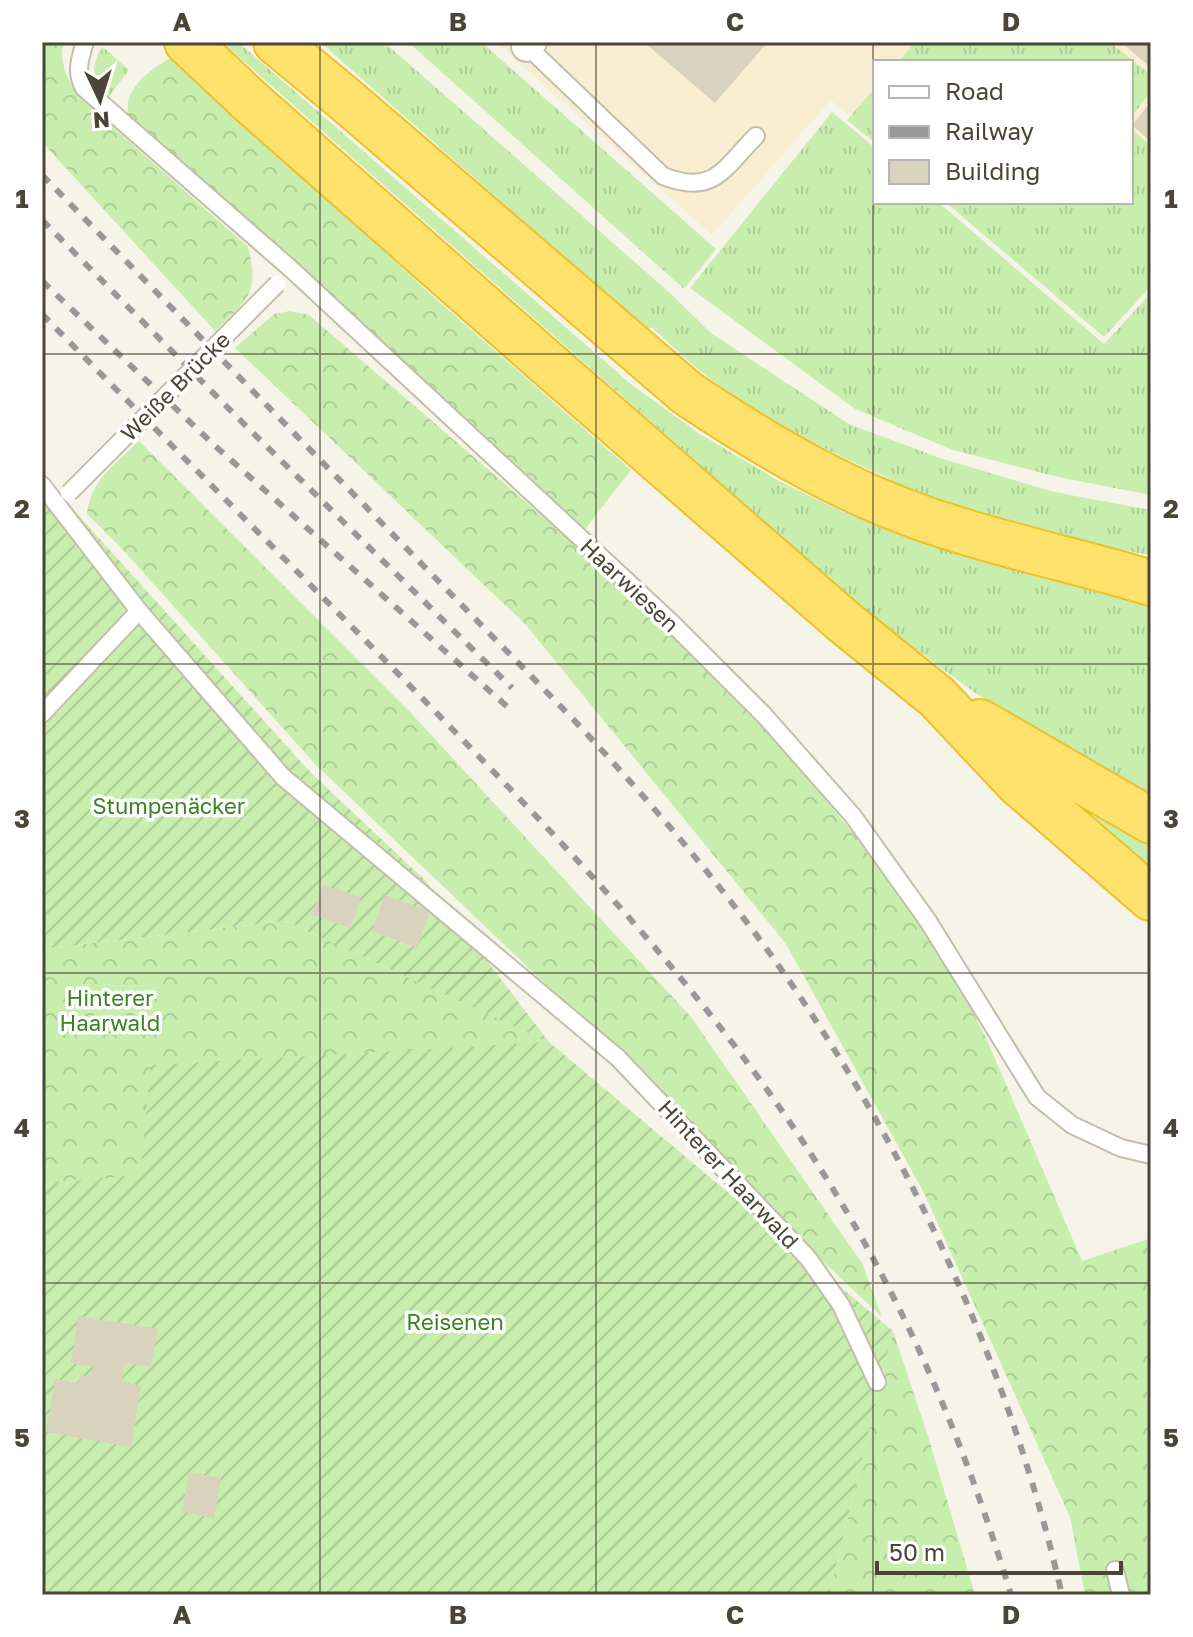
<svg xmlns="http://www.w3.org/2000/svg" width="1193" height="1637" viewBox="0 0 1193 1637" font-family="'Golos Text',sans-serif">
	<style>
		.commercial { fill: #f9eed2 }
		.grass { fill: url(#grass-tufts) }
		.forest { fill: url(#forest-crowns) }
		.garden { fill: url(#garden-furrows) }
		.building { fill: #d9d2bd }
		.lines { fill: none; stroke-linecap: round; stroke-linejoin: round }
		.lane-casing { stroke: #c3beaa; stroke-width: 20 }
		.street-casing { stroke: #c3beaa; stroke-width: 34 }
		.highway-casing { stroke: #edc12b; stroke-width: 48 }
		.lane { stroke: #fff; stroke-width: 16 }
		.street { stroke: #fff; stroke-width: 30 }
		.highway { stroke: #ffe26b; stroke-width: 44 }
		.rail { stroke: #989898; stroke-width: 6; stroke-dasharray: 10 10; stroke-linecap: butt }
		.lane-bridge-casing { stroke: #c3beaa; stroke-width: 20; stroke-linecap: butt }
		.lane-bridge { stroke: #fff; stroke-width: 16 }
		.grid { fill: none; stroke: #4a4536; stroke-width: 2; stroke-opacity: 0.55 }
		.labels { text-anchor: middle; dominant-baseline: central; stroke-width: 7; stroke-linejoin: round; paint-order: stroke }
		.street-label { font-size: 22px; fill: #4a4536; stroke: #fff }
		.park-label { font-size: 22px; fill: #398322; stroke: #fff }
		.neatline { fill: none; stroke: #4a4536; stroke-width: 3 }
		.grid-label { font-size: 26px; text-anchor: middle; font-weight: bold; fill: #4a4536 }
	</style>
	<defs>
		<pattern id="grass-tufts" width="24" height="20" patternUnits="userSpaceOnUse" patternTransform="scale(2)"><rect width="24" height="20" fill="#c8eeae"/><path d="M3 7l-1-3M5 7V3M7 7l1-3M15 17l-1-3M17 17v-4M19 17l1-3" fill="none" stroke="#adcd96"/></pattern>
		<pattern id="forest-crowns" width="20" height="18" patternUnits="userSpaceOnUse" patternTransform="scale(2)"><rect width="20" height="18" fill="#c8eeae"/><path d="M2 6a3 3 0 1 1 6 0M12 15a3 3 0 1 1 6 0" fill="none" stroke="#adcd96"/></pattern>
		<pattern id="garden-furrows" width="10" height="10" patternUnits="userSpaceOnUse" patternTransform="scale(2)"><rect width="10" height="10" fill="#c8eeae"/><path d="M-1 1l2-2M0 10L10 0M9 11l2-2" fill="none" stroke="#adcd96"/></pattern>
	</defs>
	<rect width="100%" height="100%" fill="#f6f4e9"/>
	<path class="commercial" d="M495 42H1151V278L1131 202V62H875V137L831 100 712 235Z"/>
	<g class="grass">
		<path d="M222 42H238L632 385 700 434 777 480 843 512 900 534 1151 598V803C1103 774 1052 746 1005 714 897 639 798 555 699 470L701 466Z"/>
		<path d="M320 42H384L670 293 711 333 849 424 940 458 1054 492 1151 510V555L1073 542 1000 523 885 483 888 478C828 451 769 422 716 383 693 367 672 345 651 327L647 330Z"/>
		<path d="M408 42H481L716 249 684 289Z"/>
		<path d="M915 42H1109L1151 75V92L1131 117V62H898Z"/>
		<path d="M103 47 129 70 108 98C93 84 89 64 103 47Z"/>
		<path d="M875 88V143L847 120Z"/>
		<path d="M832 112 875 148V202H938L1104 344 1151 293V495L1058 477 953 450 855 409 690 288Z"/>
		<path d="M1131 129 1151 146V286L1104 337 945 202H1131Z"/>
		<path d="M1047 783 1151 842V876Z"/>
	</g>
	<g class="forest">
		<path d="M42 42H64C58 63 68 81 80 98L248 247C260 295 247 299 215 331L42 142Z"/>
		<path d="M173 57 436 299 631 470 582 533 131 121C117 92 151 68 173 57Z"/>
		<path d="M290 311 309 315 716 666 928 925 987 1040 1082 1261 1151 1238V1595H1085L1070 1517 924 1193 786 944 525 624 235 348 274 314Z"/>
		<path d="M139 441 411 713 691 1017 862 1263 882 1317 796 1236 693 1125 316 765 124 551 87 514C90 480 116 464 139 441Z"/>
		<path d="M285 921 549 1042 140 1176 42 1183V949Z"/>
		<path d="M893 1331 928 1436 975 1595H829Z"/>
	</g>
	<path class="garden" d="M42 475 311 773 426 881 549 1042 893 1331 829 1595H42V1183L140 1175 151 1065 548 1042 285 921 42 949Z"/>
	<g class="building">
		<path d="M644 42H768L715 103Z"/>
		<path d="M1121 42H1151V68Z"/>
		<path d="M1151 102V142L1132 125Z"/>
		<path d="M323 885 361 897 350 928 312 915Z"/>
		<path d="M385 895 430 911 417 948 372 931Z"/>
		<path d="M78 1316 158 1329 151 1367 125 1363 122 1381 113 1379 141 1386 131 1447 46 1432 55 1379 78 1383 80 1375 91 1376 93 1366 71 1363Z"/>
		<path d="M189 1472 221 1478 214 1518 182 1512Z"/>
	</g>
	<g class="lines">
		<g class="lane-casing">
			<g id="lane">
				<path d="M85 42C80 58 75 73 84 88L291 269 670 621 764 715 853 816 928 921 1037 1097 1072 1125 1121 1148 1151 1155"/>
				<path d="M527 46 663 176C714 196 723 169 756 136"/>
				<path d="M42 485 139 611 283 777 618 1058 808 1258 841 1305 877 1382"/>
				<path d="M42 714 139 611"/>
				<path d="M1115 1570 1121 1595"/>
			</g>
		</g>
		<g class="street-casing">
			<path id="street" d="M527 46 531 42"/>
		</g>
		<g class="highway-casing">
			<g id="highway">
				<path d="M187 42 252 103 548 364 843 621 937 697 1018 783 1151 898"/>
				<path d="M276 42 346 100 687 393C767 447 853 497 946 526 1013 548 1083 562 1151 583"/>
				<path d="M980 722 1151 821"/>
			</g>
		</g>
		<use href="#lane" class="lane"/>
		<use href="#street" class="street"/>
		<use href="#highway" class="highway"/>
		<g class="rail">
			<path d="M42 175 573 719C643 794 711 872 771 955 907 1145 1010 1367 1062 1595"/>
			<path d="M42 220 246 426 512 688"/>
			<path d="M42 281 213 444 511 710"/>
			<path d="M42 314C181 456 323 596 461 738 600 881 736 1027 839 1199 914 1323 969 1456 1011 1595"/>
		</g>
		<g class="lane-bridge-casing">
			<path id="lane-bridge" d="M69 493 277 284"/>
		</g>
		<use href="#lane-bridge" class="lane-bridge"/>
	</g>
	<path class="grid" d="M320 42V1595M596 42V1595M873 42V1595M42 354H1151M42 664H1151M42 973H1151M42 1283H1151"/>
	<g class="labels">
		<g class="street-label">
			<text transform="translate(175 386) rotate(-45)">Weiße Brücke</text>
			<text transform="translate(630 585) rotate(43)">Haarwiesen</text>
			<text transform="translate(729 1174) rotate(47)">Hinterer Haarwald</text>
		</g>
		<g class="park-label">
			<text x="169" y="805">Stumpenäcker</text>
			<text x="110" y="997">Hinterer<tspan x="110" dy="25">Haarwald</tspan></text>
			<text x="455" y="1321">Reisenen</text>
		</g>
	</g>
	<rect width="1193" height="1637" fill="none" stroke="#ffffff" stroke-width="88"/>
	<rect x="873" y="60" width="260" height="144" fill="#ffffff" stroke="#b7b5af" stroke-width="2"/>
	<rect x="889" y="86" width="40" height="12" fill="#ffffff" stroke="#b7b5af" stroke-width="2"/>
	<text x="945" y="100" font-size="24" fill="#4a4536">Road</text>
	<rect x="889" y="126" width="40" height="12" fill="#989898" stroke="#b7b5af" stroke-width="2"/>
	<text x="945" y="140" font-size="24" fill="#4a4536">Railway</text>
	<rect x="889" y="160" width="40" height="24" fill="#d9d2bd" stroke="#b7b5af" stroke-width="2"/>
	<text x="945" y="180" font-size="24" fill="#4a4536">Building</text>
	<g transform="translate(100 100) rotate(176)" stroke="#ffffff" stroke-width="6" paint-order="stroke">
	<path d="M0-6L14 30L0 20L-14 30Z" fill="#4a4536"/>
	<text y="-12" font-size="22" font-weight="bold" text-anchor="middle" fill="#4a4536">N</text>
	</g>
	<path d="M877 1561v12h244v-12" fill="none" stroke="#4a4536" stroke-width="4"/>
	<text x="889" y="1561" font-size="24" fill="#4a4536" stroke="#ffffff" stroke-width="6" paint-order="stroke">50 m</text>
	<rect x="44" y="44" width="1105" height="1549" class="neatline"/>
	<g class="grid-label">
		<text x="182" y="31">A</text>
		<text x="458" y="31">B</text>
		<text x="735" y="31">C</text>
		<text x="1011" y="31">D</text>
		<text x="22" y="208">1</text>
		<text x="1171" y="208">1</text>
		<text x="22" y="518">2</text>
		<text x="1171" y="518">2</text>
		<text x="22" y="828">3</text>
		<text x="1171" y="828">3</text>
		<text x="22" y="1137">4</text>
		<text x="1171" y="1137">4</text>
		<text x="22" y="1447">5</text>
		<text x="1171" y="1447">5</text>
		<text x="182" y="1624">A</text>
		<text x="458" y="1624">B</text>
		<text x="735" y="1624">C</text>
		<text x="1011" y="1624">D</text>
	</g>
</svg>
